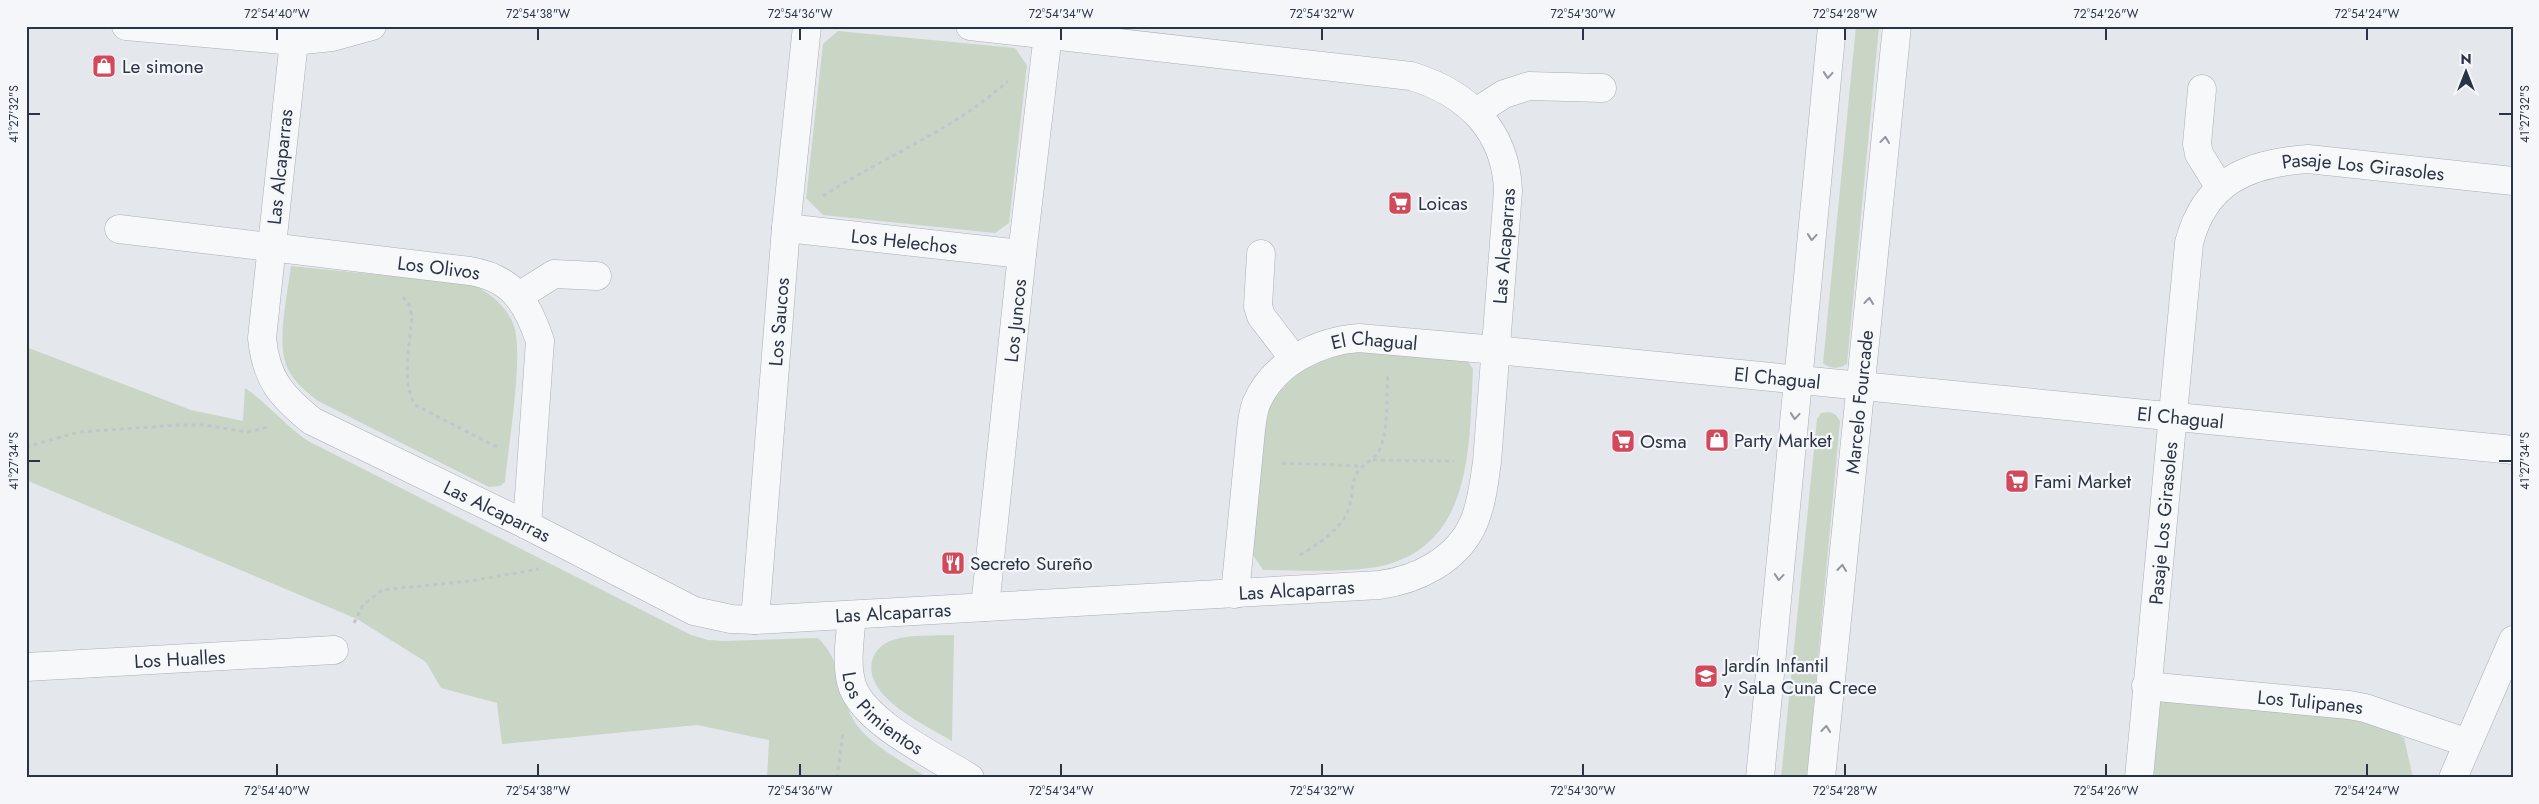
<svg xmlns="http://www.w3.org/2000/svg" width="2539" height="804" viewBox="0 0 2539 804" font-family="Jost,sans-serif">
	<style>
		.green { fill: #c9d6c5 }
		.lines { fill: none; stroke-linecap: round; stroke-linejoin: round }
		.minor-casing { stroke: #a9aeb7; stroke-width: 29 }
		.path { stroke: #c2c5cb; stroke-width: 3; stroke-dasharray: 4 4; stroke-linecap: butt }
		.minor { stroke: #f7f8fa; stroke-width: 28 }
		.oneway { stroke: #9196a0 }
		.ticks { fill: none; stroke: #2b3445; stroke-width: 2 }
		.labels { text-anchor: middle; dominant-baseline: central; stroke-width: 4.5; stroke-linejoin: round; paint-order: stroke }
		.poi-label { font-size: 19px; fill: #2b3445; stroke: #f4f6f9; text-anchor: start }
		.street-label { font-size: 19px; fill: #2b3445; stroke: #f4f6f9 }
		.neatline { fill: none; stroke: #2b3445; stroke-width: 2 }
		.ticks-label { font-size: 12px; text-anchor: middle; fill: #2b3445 }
	</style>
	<rect width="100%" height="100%" fill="#e4e7ec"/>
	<g class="green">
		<path d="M1856 26H1879L1847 364C1839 369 1829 369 1823 363Z"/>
		<path d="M838 31 1015 48 1027 65 1009 223 995 233 823 215 806 198 823 44Z"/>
		<path d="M291 266 471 284C489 292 507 306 514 326 524 356 508 446 505 482L500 486 489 487 318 401C306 392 293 381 287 367 276 341 288 293 291 266Z"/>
		<path d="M26 347 191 410 243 421 245 388C268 404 285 425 308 441L691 635 708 640 723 641 818 638C843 662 838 691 853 719 866 743 905 763 928 778H767L769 740 697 725 502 744 497 703 441 688 426 662 357 619 26 480Z"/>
		<path d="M1367 351 1467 360 1473 369C1469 441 1474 539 1389 564 1354 574 1300 570 1263 570L1253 555 1263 422C1279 377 1321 354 1367 351Z"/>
		<path d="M1830 412 1836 415 1840 421 1807 778H1781L1817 419 1821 413Z"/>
		<path d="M954 635 952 741C926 725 864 698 872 661 875 650 883 643 893 640 912 634 935 636 954 635Z"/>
		<path d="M2161 698 2371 718 2404 738 2413 778H2153Z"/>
	</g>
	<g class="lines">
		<g class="minor-casing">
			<g id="minor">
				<path d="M126 26 294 41 332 37 372 26"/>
				<path id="s1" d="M294 41 262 338C266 379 281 396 312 421L527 525 694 611 731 619 755 620 1379 585C1417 580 1458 560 1474 522 1482 503 1484 482 1487 462L1508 191C1506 130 1467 93 1411 76L970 26"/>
				<path d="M2202 89 2197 144 2199 154 2220 188"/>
				<path d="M1476 112 1504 94 1529 86 1602 88"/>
				<path id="s2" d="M786 228 1022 254"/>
				<path id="s3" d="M119 229 470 271C512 278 527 302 540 341L527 525"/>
				<path d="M1261 254 1258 306 1261 316 1294 359"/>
				<path d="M519 296 554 274 597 276"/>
				<path id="s4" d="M1235 594 1251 430C1252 422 1253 412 1256 404 1273 363 1318 341 1359 338L1496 350 2513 450"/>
				<path id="s5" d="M985 607 1022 254 1048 34"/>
				<path id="s6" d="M852 616C850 638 845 667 853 688 868 725 937 757 970 778"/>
				<path id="s7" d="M755 620 786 228 807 26"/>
				<path id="s8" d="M26 667 334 650"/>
				<path id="s9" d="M2146 686 2349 705 2365 708 2468 743"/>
				<path d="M1760 778 1832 26"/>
				<path id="s10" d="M1821 778 1897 26"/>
				<path id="s11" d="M2139 778 2189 243C2205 181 2248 163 2308 159L2513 181"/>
				<path d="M2453 778 2513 640"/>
			</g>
		</g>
		<g class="path">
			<path d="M823 196C883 157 954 130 1008 81"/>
			<path d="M403 297 410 306 412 317C410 343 401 383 415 405L499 448"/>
			<path d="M26 447 79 432 179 425H203L248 432 268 427"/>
			<path d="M1373 460 1454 461"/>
			<path d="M1282 463 1361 466"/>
			<path d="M1300 555C1318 544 1342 529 1349 508 1352 498 1352 487 1355 477 1360 464 1374 462 1380 449 1389 427 1386 396 1388 373"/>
			<path d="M354 623 363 605 382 590 470 581 539 569"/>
			<path d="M837 778 843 732"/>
		</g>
		<use href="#minor" class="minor"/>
	</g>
	<defs><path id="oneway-chevron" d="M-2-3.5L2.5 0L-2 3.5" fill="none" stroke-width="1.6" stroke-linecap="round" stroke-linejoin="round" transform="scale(1.25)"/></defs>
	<g class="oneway">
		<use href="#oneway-chevron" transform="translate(1828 75) rotate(95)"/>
		<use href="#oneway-chevron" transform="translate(1885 140) rotate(-84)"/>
		<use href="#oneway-chevron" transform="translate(1812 237) rotate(95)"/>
		<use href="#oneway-chevron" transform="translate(1869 301) rotate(-84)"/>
		<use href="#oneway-chevron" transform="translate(1795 416) rotate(95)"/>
		<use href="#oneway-chevron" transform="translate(1842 568) rotate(-84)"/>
		<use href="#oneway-chevron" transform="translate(1779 577) rotate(95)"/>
		<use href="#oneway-chevron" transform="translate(1826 729) rotate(-84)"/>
	</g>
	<path class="ticks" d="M277 28V40M538 28V40M800 28V40M1061 28V40M1322 28V40M1583 28V40M1845 28V40M2106 28V40M2367 28V40M28 114H40M2499 114H2512M28 461H40M2499 461H2512M277 764V776M538 764V776M800 764V776M1061 764V776M1322 764V776M1583 764V776M1845 764V776M2106 764V776M2367 764V776"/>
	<defs>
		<g id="shop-square" transform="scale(1.25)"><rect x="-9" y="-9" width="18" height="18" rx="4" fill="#d1495b" stroke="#f4f6f9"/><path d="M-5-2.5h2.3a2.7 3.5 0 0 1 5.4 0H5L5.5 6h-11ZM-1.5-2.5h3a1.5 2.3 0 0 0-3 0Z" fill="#fff"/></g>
		<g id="supermarket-square" transform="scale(1.25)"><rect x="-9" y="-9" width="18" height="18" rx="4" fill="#d1495b" stroke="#f4f6f9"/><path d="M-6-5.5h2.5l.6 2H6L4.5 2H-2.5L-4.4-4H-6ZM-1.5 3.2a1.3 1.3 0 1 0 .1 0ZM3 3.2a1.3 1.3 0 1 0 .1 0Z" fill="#fff"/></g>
		<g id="restaurant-square" transform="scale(1.25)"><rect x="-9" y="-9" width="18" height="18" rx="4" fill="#d1495b" stroke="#f4f6f9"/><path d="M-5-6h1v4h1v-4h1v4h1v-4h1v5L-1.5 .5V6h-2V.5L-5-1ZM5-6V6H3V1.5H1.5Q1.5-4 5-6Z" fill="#fff"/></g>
		<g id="school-square" transform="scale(1.25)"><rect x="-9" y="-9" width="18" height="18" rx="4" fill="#d1495b" stroke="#f4f6f9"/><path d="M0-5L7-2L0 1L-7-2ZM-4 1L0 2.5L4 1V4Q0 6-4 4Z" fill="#fff"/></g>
	</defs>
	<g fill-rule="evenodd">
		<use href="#shop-square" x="104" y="66"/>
		<use href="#supermarket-square" x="1400" y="203"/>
		<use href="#shop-square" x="1717" y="440"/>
		<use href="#supermarket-square" x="1623" y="441"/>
		<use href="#supermarket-square" x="2017" y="481"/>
		<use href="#restaurant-square" x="953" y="563"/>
		<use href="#school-square" x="1706" y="676"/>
	</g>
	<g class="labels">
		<g class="poi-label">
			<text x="122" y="66">Le simone</text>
			<text x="1418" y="203">Loicas</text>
			<text x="1734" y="440">Party Market</text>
			<text x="1640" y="441">Osma</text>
			<text x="2034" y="481">Fami Market</text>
			<text x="970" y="563">Secreto Sureño</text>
			<text x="1724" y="665">Jardín Infantil<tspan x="1724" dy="22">y SaLa Cuna Crece</tspan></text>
		</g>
		<g class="street-label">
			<text transform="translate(280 167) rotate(-84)">Las Alcaparras</text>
			<text stroke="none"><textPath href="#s11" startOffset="751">Pasaje Los Girasoles</textPath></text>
			<text stroke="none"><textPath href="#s2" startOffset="119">Los Helechos</textPath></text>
			<text stroke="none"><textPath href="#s1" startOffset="1910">Las Alcaparras</textPath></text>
			<text stroke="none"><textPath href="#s3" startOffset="322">Los Olivos</textPath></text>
			<text stroke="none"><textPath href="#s5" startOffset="288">Los Juncos</textPath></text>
			<text stroke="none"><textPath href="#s7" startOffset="299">Los Saucos</textPath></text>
			<text stroke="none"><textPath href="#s4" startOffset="335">El Chagual</textPath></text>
			<text stroke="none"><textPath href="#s4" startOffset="740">El Chagual</textPath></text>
			<text stroke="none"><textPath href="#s10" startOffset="378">Marcelo Fourcade</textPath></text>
			<text stroke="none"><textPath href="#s4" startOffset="1145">El Chagual</textPath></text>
			<text stroke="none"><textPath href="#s1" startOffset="605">Las Alcaparras</textPath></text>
			<text stroke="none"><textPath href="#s11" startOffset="256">Pasaje Los Girasoles</textPath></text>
			<text stroke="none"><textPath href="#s1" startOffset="1430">Las Alcaparras</textPath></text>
			<text stroke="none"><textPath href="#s1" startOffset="1026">Las Alcaparras</textPath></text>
			<text stroke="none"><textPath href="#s8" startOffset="154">Los Hualles</textPath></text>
			<text stroke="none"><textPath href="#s9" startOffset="165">Los Tulipanes</textPath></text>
			<text stroke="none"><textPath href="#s6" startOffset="111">Los Pimientos</textPath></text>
		</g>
	</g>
	<rect width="2539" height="804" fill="none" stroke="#f4f6f9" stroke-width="55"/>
	<g transform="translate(2466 72)" stroke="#f4f6f9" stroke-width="4" paint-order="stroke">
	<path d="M0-4L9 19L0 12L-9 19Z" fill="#2b3445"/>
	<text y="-8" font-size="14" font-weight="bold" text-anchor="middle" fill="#2b3445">N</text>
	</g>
	<rect x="28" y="28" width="2484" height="748" class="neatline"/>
	<g class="ticks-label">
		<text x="277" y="18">72°54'40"W</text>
		<text x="538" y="18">72°54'38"W</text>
		<text x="800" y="18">72°54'36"W</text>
		<text x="1061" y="18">72°54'34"W</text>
		<text x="1322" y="18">72°54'32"W</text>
		<text x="1583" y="18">72°54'30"W</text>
		<text x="1845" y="18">72°54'28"W</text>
		<text x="2106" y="18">72°54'26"W</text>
		<text x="2367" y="18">72°54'24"W</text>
		<text transform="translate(14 114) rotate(-90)" y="4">41°27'32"S</text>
		<text transform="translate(2525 114) rotate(-90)" y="4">41°27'32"S</text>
		<text transform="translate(14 461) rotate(-90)" y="4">41°27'34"S</text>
		<text transform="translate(2525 461) rotate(-90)" y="4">41°27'34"S</text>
		<text x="277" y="795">72°54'40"W</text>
		<text x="538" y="795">72°54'38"W</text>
		<text x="800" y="795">72°54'36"W</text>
		<text x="1061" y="795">72°54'34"W</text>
		<text x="1322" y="795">72°54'32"W</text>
		<text x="1583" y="795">72°54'30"W</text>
		<text x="1845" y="795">72°54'28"W</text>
		<text x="2106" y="795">72°54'26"W</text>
		<text x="2367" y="795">72°54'24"W</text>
	</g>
</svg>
